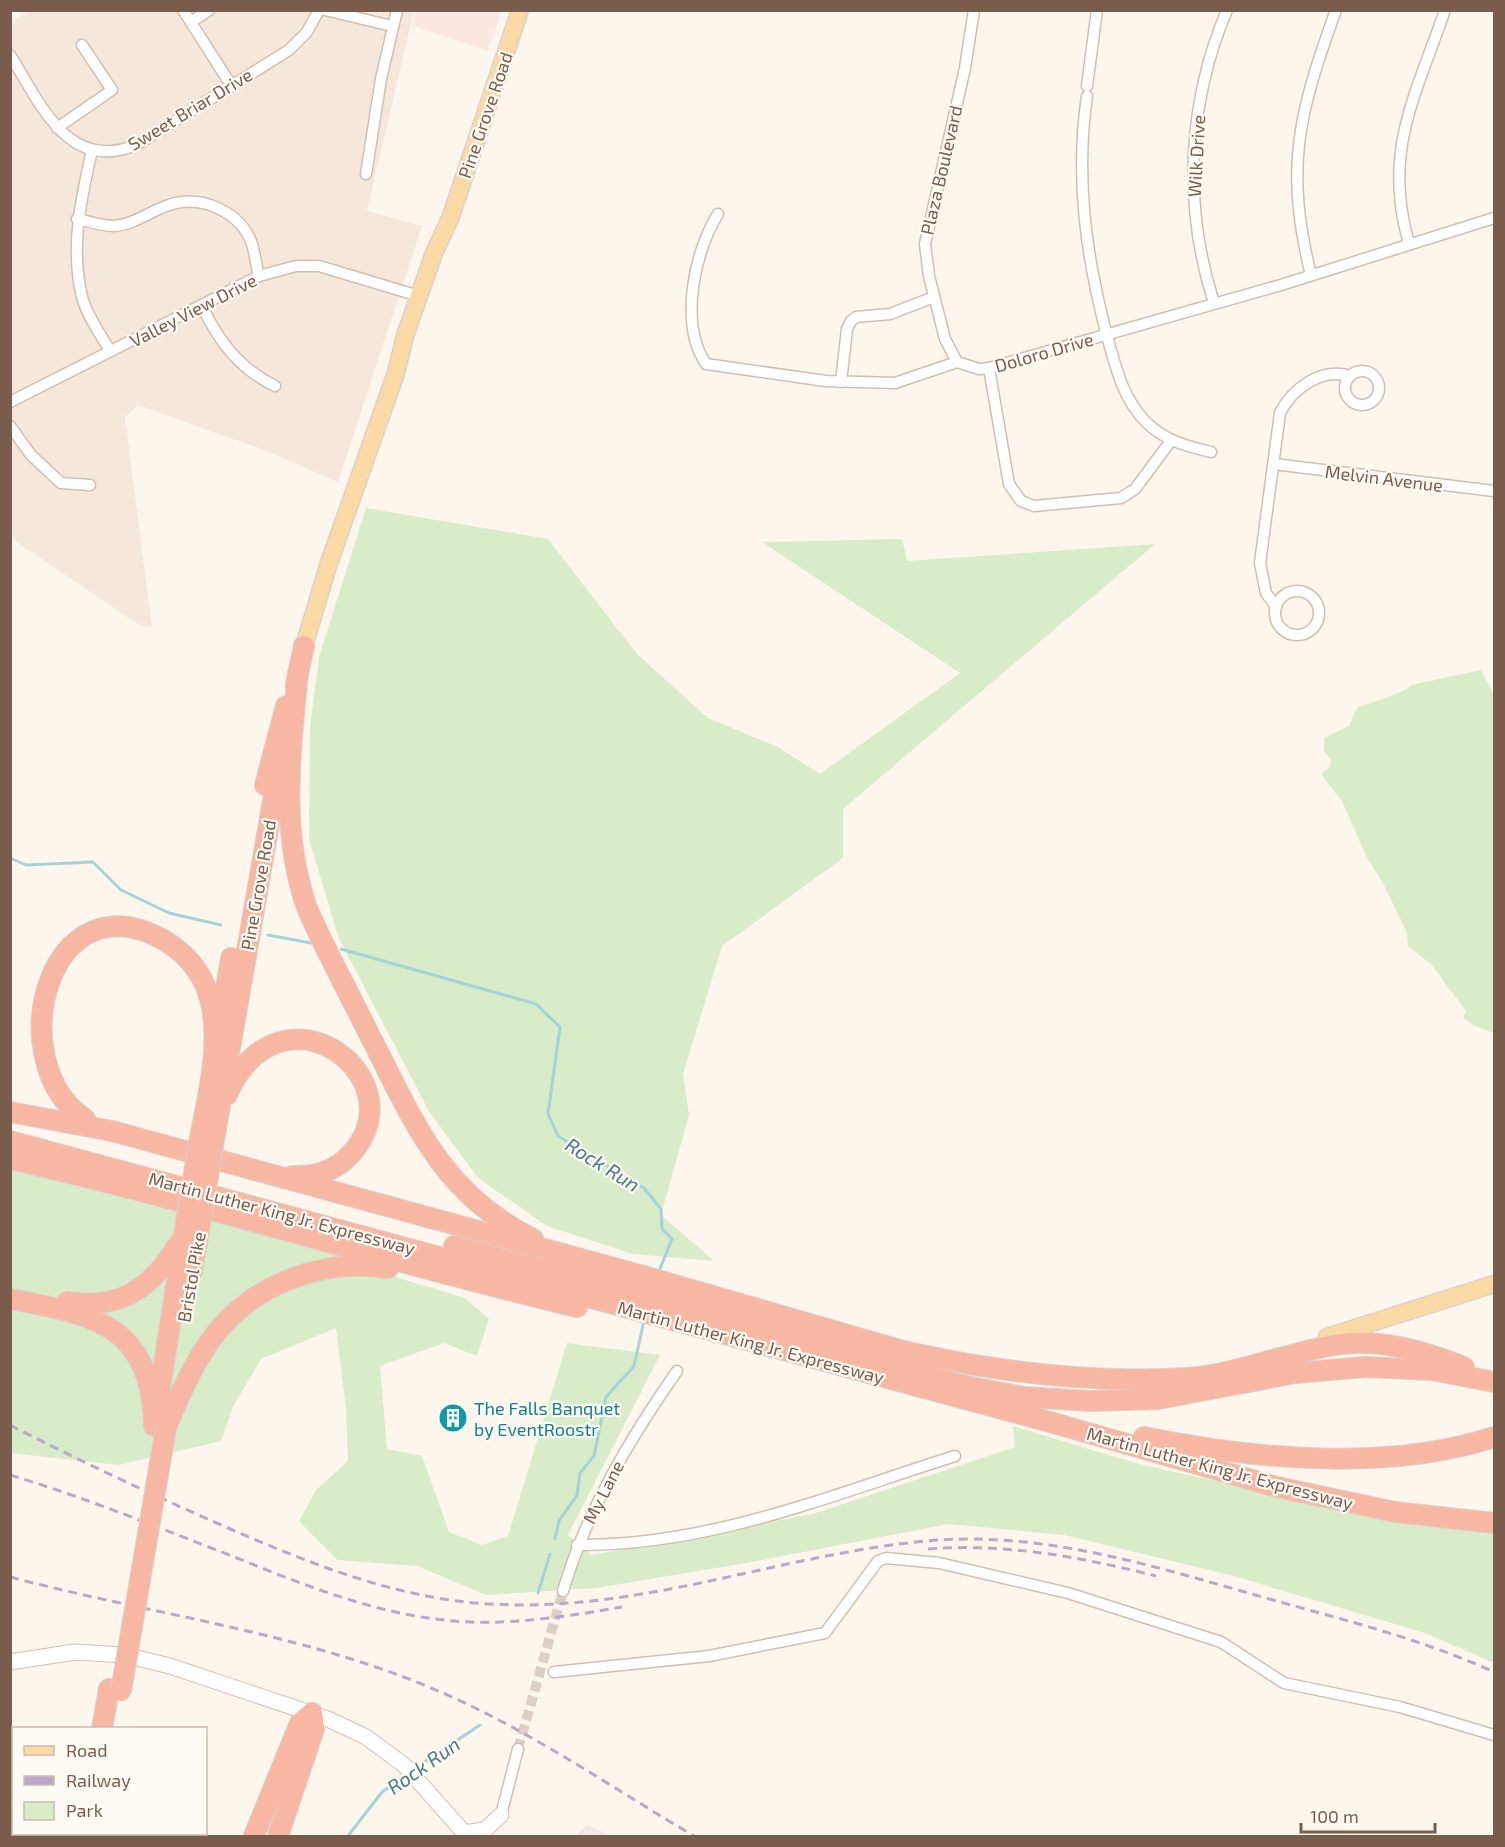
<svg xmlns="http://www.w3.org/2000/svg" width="1505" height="1847" viewBox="0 0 1505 1847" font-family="'Exo 2',sans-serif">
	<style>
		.residential { fill: #f5e8da }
		.commercial { fill: #fde8e0 }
		.industrial { fill: #efe9e4 }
		.green { fill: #d8ecc9 }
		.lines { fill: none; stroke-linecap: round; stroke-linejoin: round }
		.stream { stroke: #a5d3da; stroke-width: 3 }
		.street-tunnel { stroke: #dcd0c4; stroke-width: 10; stroke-dasharray: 10 5; stroke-linecap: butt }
		.street-casing { stroke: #d1beb0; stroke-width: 13 }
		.secondary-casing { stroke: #d6c0b0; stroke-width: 17 }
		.primary-casing { stroke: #dad1cd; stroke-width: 19 }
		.highway-casing { stroke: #dad1cd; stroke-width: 22 }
		.street { stroke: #fff; stroke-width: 10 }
		.secondary { stroke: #fff; stroke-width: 15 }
		.primary { stroke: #fbd9a5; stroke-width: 16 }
		.highway { stroke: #f7b7a3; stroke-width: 20 }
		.rail { stroke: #b9a8c9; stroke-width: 3; stroke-dasharray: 9 6; stroke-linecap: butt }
		.highway-bridge-casing { stroke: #dad1cd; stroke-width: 22; stroke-linecap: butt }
		.highway-bridge { stroke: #f7b7a3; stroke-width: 20 }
		.labels { text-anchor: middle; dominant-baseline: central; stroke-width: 4.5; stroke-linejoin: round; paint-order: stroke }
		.street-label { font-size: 18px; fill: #7a5c4d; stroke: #fffaf3 }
		.culture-label { font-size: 18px; fill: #0d838f; stroke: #fffaf3; text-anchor: start }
		.water-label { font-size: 20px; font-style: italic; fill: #437c86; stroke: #fffaf3 }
	</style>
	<rect width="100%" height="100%" fill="#fdf6ec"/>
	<path class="residential" d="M30 10 414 11 367 211 422 226 338 482 269 452 138 405 125 417 152 627 141 626 11 538V23Z"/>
	<path class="commercial" d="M416 11V10L502 11 488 51 412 26Z"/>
	<path class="industrial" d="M587 1825 611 1836H575Z"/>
	<g class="green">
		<path d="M366 508 548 539 637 654 708 718 778 747 820 774 960 673 762 542 902 539 907 561 1155 544 843 809V858L722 946 683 1074 689 1115 661 1215 714 1261 633 1254 547 1226 478 1178 430 1113 339 939 309 839 310 727 319 657Z"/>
		<path d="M1481 670 1494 695V1033L1475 1026 1463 1018 1466 1011 1431 964 1408 946 1407 933 1383 883 1367 858 1342 801 1321 774 1330 767 1331 759 1324 752V738L1349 726 1357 708C1371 702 1402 694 1411 685Z"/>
		<path d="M11 1169 326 1251 402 1279 465 1298 489 1319 477 1356 444 1343 380 1366 387 1449 422 1456 449 1532 482 1545 508 1536 567 1343 660 1355 568 1535 591 1555 813 1514 1015 1447 1013 1426 1139 1464 1400 1522 1494 1530V1663L1425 1633 1230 1575 1064 1535 949 1524 746 1563 596 1588 486 1595 417 1566 337 1560 299 1521 316 1490 348 1461 346 1409 336 1328 261 1359 233 1407 221 1441 119 1465 11 1453Z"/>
	</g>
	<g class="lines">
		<g class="stream">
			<path d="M10 858 26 865 93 862 121 890 169 913 221 925"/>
			<path d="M268 935 311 943"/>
			<path d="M341 949 536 1004 560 1027 548 1114 558 1136 644 1188 661 1209 662 1229 672 1239 658 1274"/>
			<path d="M555 1539 559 1521 577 1495 580 1473 594 1456 606 1397 634 1366 644 1321"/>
			<path d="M538 1593 550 1554"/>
			<path d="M414 1769 480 1725"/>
			<path d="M348 1836 382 1792 406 1775"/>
		</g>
		<path class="street-tunnel" d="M518 1749 563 1591"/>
		<g class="street-casing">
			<g id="street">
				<path d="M183 10 231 85"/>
				<path d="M325 10 392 26"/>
				<path d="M191 22 209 10"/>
				<path d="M10 55C40 102 68 175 138 144L289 50 307 32 319 10"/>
				<path d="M1087 86 1097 10"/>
				<path d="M1087 96C1075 178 1086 256 1107 336 1116 367 1122 398 1146 422 1165 441 1186 446 1211 452"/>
				<path d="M57 128 112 90 82 45"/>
				<path d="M92 150C81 199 70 247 82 297 87 316 101 335 110 351"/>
				<path d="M366 174 381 79 397 10"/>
				<path d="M718 214C694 252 679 324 706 364L826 381 895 383 957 362 979 369 989 368 1281 285 1494 218"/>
				<path d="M77 219C88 221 102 226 113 226 134 225 150 211 169 205 201 194 241 212 252 244 255 254 256 265 259 276"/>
				<path d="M1409 243C1382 152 1416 95 1445 10"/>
				<path d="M1311 275C1284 166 1299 113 1336 10"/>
				<path d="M1214 303C1183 206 1187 105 1227 10"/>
				<path d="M201 305C219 341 238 368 275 386"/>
				<path d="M957 362 945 339 929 276 925 244 965 68 974 10"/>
				<path d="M989 368 1009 484 1021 501 1034 506 1121 498 1135 489 1170 442"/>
				<circle cx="1362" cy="388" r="17"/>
				<path d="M841 382 847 329 851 321 856 317 890 314 934 297"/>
				<path d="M10 402 259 276 296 266H319L419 296"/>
				<path d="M10 426 31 455 61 483 90 485"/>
				<path d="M1274 464 1494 491"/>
				<circle cx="1297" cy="613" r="22"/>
				<path d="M1276 607 1266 593 1260 563 1280 413C1292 389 1321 367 1350 376"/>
				<path d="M577 1545C710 1546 831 1495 955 1456"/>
				<path d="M563 1591C587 1510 629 1440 677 1371"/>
				<path d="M554 1672 709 1656 825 1633 878 1561 886 1558 939 1563 1068 1593 1221 1642 1284 1683 1400 1707 1494 1735"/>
				<path d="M501 1815 518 1749"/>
			</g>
		</g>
		<g class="secondary-casing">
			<g id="secondary">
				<path d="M10 1662 75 1652 125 1655 170 1666 328 1719 366 1737 404 1765 467 1836"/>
				<path d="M463 1833 485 1830 501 1815"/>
			</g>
		</g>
		<g class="primary-casing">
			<g id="primary">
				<path d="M304 646 329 563 396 373 405 336 434 253 450 219 520 10"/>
				<path d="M1327 1337 1494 1284"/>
			</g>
		</g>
		<g class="highway-casing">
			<g id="highway">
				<path d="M298 673C290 753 280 830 307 908 325 950 348 991 368 1032 413 1119 439 1192 533 1239"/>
				<path d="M296 684 304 646"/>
				<path d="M265 785 286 706"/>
				<path d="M220 1024 231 958"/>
				<path d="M227 1095C281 973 421 1079 350 1155 334 1172 314 1177 292 1176"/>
				<path d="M10 1112 112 1131 640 1275 914 1354"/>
				<path d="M85 1119C0 1063 47 871 167 942 191 957 207 980 212 1008 220 1052 207 1099 199 1143"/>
				<path d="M10 1141 1050 1422 1277 1487 1395 1512 1494 1523"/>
				<path d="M213 1146 278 772"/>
				<path d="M10 1159C201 1203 387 1262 577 1307"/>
				<path d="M454 1246 667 1302 957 1384 1024 1397 1090 1401 1158 1399 1296 1373 1365 1367 1432 1370 1494 1382"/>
				<path d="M192 1271 201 1219"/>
				<path d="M10 1299C95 1315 151 1324 154 1426"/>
				<path d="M67 1302C123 1310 152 1287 180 1242"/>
				<path d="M903 1351C997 1372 1091 1384 1188 1378 1238 1374 1286 1353 1335 1345 1380 1338 1423 1351 1464 1367"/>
				<path d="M158 1402 187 1215"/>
				<path d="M166 1428C178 1398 191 1368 210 1341 250 1285 320 1258 388 1268"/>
				<path d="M1144 1437C1252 1459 1388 1472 1494 1437"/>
				<path d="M102 1728 109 1689"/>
				<path d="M10 1812 14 1813"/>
				<path d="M111 1834 112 1836"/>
				<path d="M77 1836 78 1834"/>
				<path d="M254 1836 300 1723 312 1713"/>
				<path d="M278 1836 314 1729 312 1713"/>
			</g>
		</g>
		<use href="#street" class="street"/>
		<use href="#secondary" class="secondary"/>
		<use href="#primary" class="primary"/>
		<use href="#highway" class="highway"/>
		<g class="rail">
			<path d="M10 1425C84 1463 159 1498 235 1531 316 1566 398 1598 487 1604 638 1613 769 1558 916 1542 1040 1528 1155 1567 1273 1600 1348 1621 1424 1640 1494 1672"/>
			<path d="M10 1475C87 1498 162 1529 237 1558 306 1586 379 1615 454 1621 504 1626 572 1616 622 1607"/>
			<path d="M928 1549C1006 1543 1081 1557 1156 1576"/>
			<path d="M10 1577C154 1615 306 1633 443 1693 532 1732 611 1787 694 1836"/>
		</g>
		<g class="highway-bridge-casing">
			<g id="highway-bridge">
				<path d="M187 1215 199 1143"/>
				<path d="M201 1219 213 1146"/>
				<path d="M121 1691 166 1428"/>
			</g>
		</g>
		<use href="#highway-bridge" class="highway-bridge"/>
	</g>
	<defs>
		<g id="building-disc" transform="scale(1.5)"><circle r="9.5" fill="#0f9aa8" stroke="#fffaf3"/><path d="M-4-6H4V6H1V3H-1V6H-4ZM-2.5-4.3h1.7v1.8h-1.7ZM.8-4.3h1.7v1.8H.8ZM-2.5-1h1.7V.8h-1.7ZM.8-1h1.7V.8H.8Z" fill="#fff"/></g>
	</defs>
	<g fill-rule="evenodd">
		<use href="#building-disc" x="453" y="1418"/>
	</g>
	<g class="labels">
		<g class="street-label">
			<text transform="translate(190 109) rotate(-31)">Sweet Briar Drive</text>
			<text transform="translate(485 115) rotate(-71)">Pine Grove Road</text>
			<text transform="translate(1196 156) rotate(-87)">Wilk Drive</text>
			<text transform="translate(941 170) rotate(-77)">Plaza Boulevard</text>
			<text transform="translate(193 310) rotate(-27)">Valley View Drive</text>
			<text transform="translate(1044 352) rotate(-16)">Doloro Drive</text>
			<text transform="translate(1384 478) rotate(7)">Melvin Avenue</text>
			<text transform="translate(258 885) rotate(-80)">Pine Grove Road</text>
			<text transform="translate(282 1213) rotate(15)">Martin Luther King Jr. Expressway</text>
			<text transform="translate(191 1277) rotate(-80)">Bristol Pike</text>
			<text transform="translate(751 1342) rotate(15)">Martin Luther King Jr. Expressway</text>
			<text transform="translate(1220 1468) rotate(15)">Martin Luther King Jr. Expressway</text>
			<text transform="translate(603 1492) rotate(-63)">My Lane</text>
		</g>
		<g class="culture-label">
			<text x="474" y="1408">The Falls Banquet<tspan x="474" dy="21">by EventRoostr</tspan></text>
		</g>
		<g class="water-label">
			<text transform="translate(603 1164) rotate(32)">Rock Run</text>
			<text transform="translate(423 1765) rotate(-35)">Rock Run</text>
		</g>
	</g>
	<rect width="1505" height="1847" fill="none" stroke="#7a5c4d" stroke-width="24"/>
	<rect x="12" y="1727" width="195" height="108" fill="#fffaf3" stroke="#cabbb1" stroke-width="1.5"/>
	<rect x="24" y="1746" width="30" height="9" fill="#fbd9a5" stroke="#cabbb1" stroke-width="1.5"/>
	<text x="66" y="1757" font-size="18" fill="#7a5c4d">Road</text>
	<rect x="24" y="1776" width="30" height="9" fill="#b9a8c9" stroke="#cabbb1" stroke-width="1.5"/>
	<text x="66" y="1787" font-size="18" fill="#7a5c4d">Railway</text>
	<rect x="24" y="1802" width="30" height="18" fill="#d8ecc9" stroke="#cabbb1" stroke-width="1.5"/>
	<text x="66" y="1817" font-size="18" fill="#7a5c4d">Park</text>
	<path d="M1301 1823v9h134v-9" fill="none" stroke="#7a5c4d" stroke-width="3"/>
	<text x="1310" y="1823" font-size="18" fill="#7a5c4d" stroke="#fffaf3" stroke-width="4.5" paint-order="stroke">100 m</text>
</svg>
